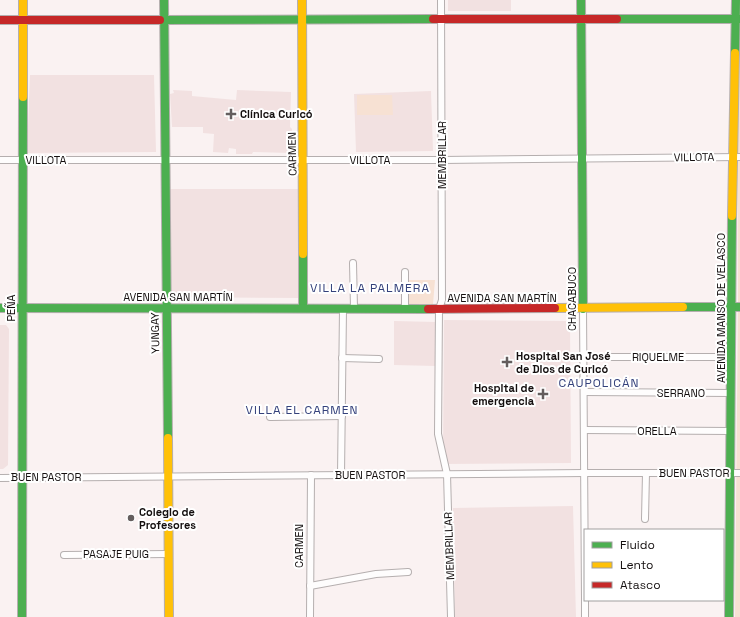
<svg xmlns="http://www.w3.org/2000/svg" width="740" height="617" viewBox="0 0 740 617" font-family="'Space Grotesk',sans-serif">
	<style>
		.built { fill: #f2e1e1 }
		.green { fill: #f7e1d3 }
		.lines { fill: none; stroke-linecap: round; stroke-linejoin: round }
		.street-casing { stroke: #b5afaf; stroke-width: 8 }
		.fast-casing { stroke: #b5afaf; stroke-width: 10 }
		.slow-casing { stroke: #b5afaf; stroke-width: 10 }
		.jam-casing { stroke: #b5afaf; stroke-width: 10 }
		.street { stroke: #fefdfd; stroke-width: 6 }
		.fast { stroke: #4caf50; stroke-width: 8 }
		.slow { stroke: #ffc107; stroke-width: 8 }
		.jam { stroke: #c62828; stroke-width: 8 }
		.poi-dot { fill: #645e5e; stroke: #fff; stroke-width: 1.5 }
		.labels { text-anchor: middle; dominant-baseline: central; stroke-width: 4; stroke-linejoin: round; paint-order: stroke }
		.poi-label { font-size: 11px; font-weight: bold; fill: #140f0f; stroke: #fff; text-anchor: start }
		.street-label { font-size: 11px; fill: #140f0f; stroke: #fff }
		.neighbourhood-label { font-size: 12px; letter-spacing: 1px; fill: #34417b; stroke: #fff }
	</style>
	<rect width="100%" height="100%" fill="#faf2f2"/>
	<g class="built">
		<rect x="448" y="0" width="63" height="11"/>
		<path d="M30 75H154L156 152 27 153Z"/>
		<path d="M173 90 192 91V96L236 100 237 90 291 92 290 127 292 129 291 152 290 153 253 152 252 154H236V149L229 148 228 153 213 152 214 134 203 133V127H172L170 94 174 93Z"/>
		<path d="M431 91 433 151 356 152 354 94Z"/>
		<path d="M167 189H299L301 298 168 297Z"/>
		<path d="M444 320 570 321 571 463 443 464Z"/>
		<path d="M394 321 437 322 436 366 394 365Z"/>
		<path d="M0 325H6L9 329 8 465 3 469H0Z"/>
		<path d="M573 506 576 617H455L453 508Z"/>
	</g>
	<g class="green">
		<path d="M740 42V617H735L738 302 737 88Z"/>
		<path d="M357 95H392L393 115H357Z"/>
		<path d="M407 280H435L433 304H407Z"/>
	</g>
	<g class="lines">
		<g class="street-casing">
			<g id="street">
				<path d="M441 0 442 300 439 309 438 434 447 474 451 617"/>
				<path d="M0 160H442L740 157"/>
				<path d="M353 263 354 308"/>
				<path d="M405 309V272"/>
				<path d="M583 309 585 598"/>
				<path d="M583 357H732"/>
				<path d="M342 358 379 359"/>
				<path d="M584 392 731 393"/>
				<path d="M270 417 342 416"/>
				<path d="M584 430 730 431"/>
				<path d="M341 475 343 309"/>
				<path d="M0 478 584 473H740"/>
				<path d="M645 519 646 473"/>
				<path d="M64 555 168 554"/>
				<path d="M310 586 376 574 408 572"/>
				<path d="M585 600V617"/>
				<path d="M310 617 311 475"/>
			</g>
		</g>
		<g class="fast-casing">
			<g id="fast">
				<path d="M164 0 168 438"/>
				<path d="M581 0 583 309"/>
				<path d="M617 19H740"/>
				<path d="M160 20 433 19"/>
				<path d="M735 53 736 0"/>
				<path d="M303 254V308"/>
				<path d="M683 307H740"/>
				<path d="M0 308 428 309"/>
				<path d="M22 617 23 97"/>
				<path d="M729 617 732 216"/>
			</g>
		</g>
		<g class="slow-casing">
			<g id="slow">
				<path d="M302 0 303 254"/>
				<path d="M23 97V0"/>
				<path d="M732 216 735 53"/>
				<path d="M555 308 683 307"/>
				<path d="M168 438 169 617"/>
			</g>
		</g>
		<g class="jam-casing">
			<g id="jam">
				<path d="M433 19H617"/>
				<path d="M0 20H160"/>
				<path d="M428 309 555 308"/>
			</g>
		</g>
		<use href="#street" class="street"/>
		<use href="#fast" class="fast"/>
		<use href="#slow" class="slow"/>
		<use href="#jam" class="jam"/>
	</g>
	<g class="poi-dot">
		<path d="M229 108h4v4h4v4h-4v4h-4v-4h-4v-4h4z"/>
		<path d="M505 356h4v4h4v4h-4v4h-4v-4h-4v-4h4z"/>
		<path d="M541 388h4v4h4v4h-4v4h-4v-4h-4v-4h4z"/>
		<circle cx="131" cy="518" r="4"/>
	</g>
	<g class="labels">
		<g class="poi-label">
			<text x="240" y="114">Clínica Curicó</text>
			<text x="516" y="356">Hospital San José<tspan x="516" dy="13">de Dios de Curicó</tspan></text>
			<text x="534" y="388" text-anchor="end">Hospital de<tspan x="534" dy="13">emergencia</tspan></text>
			<text x="139" y="512">Colegio de<tspan x="139" dy="13">Profesores</tspan></text>
		</g>
		<g class="street-label">
			<text transform="translate(292 154) rotate(-91)">CARMEN</text>
			<text transform="translate(442 155) rotate(-90)">MEMBRILLAR</text>
			<text transform="translate(694 157) rotate(-1)">VILLOTA</text>
			<text x="46" y="160">VILLOTA</text>
			<text x="370" y="160">VILLOTA</text>
			<text x="178" y="297">AVENIDA SAN MARTÍN</text>
			<text x="502" y="298">AVENIDA SAN MARTÍN</text>
			<text transform="translate(572 299) rotate(-90)">CHACABUCO</text>
			<text transform="translate(11 308) rotate(-90)">PEÑA</text>
			<text transform="translate(721 308) rotate(-90)">AVENIDA MANSO DE VELASCO</text>
			<text transform="translate(155 333) rotate(-91)">YUNGAY</text>
			<text x="658" y="357">RIQUELME</text>
			<text x="681" y="393">SERRANO</text>
			<text x="657" y="431">ORELLA</text>
			<text x="694" y="473">BUEN PASTOR</text>
			<text x="370" y="475">BUEN PASTOR</text>
			<text x="46" y="477">BUEN PASTOR</text>
			<text transform="translate(299 546) rotate(-90)">CARMEN</text>
			<text transform="translate(449 546) rotate(-92)">MEMBRILLAR</text>
			<text x="116" y="554">PASAJE PUIG</text>
		</g>
		<g class="neighbourhood-label">
			<text x="370" y="288">VILLA LA PALMERA</text>
			<text x="599" y="383">CAUPOLICÁN</text>
			<text x="302" y="410">VILLA EL CARMEN</text>
		</g>
	</g>
	<rect x="584" y="529" width="140" height="72" fill="#ffffff" stroke="#a19f9f"/>
	<rect x="592" y="542" width="20" height="6" fill="#4caf50" stroke="#a19f9f"/>
	<text x="620" y="549" font-size="12" fill="#140f0f">Fluido</text>
	<rect x="592" y="562" width="20" height="6" fill="#ffc107" stroke="#a19f9f"/>
	<text x="620" y="569" font-size="12" fill="#140f0f">Lento</text>
	<rect x="592" y="582" width="20" height="6" fill="#c62828" stroke="#a19f9f"/>
	<text x="620" y="589" font-size="12" fill="#140f0f">Atasco</text>
</svg>
